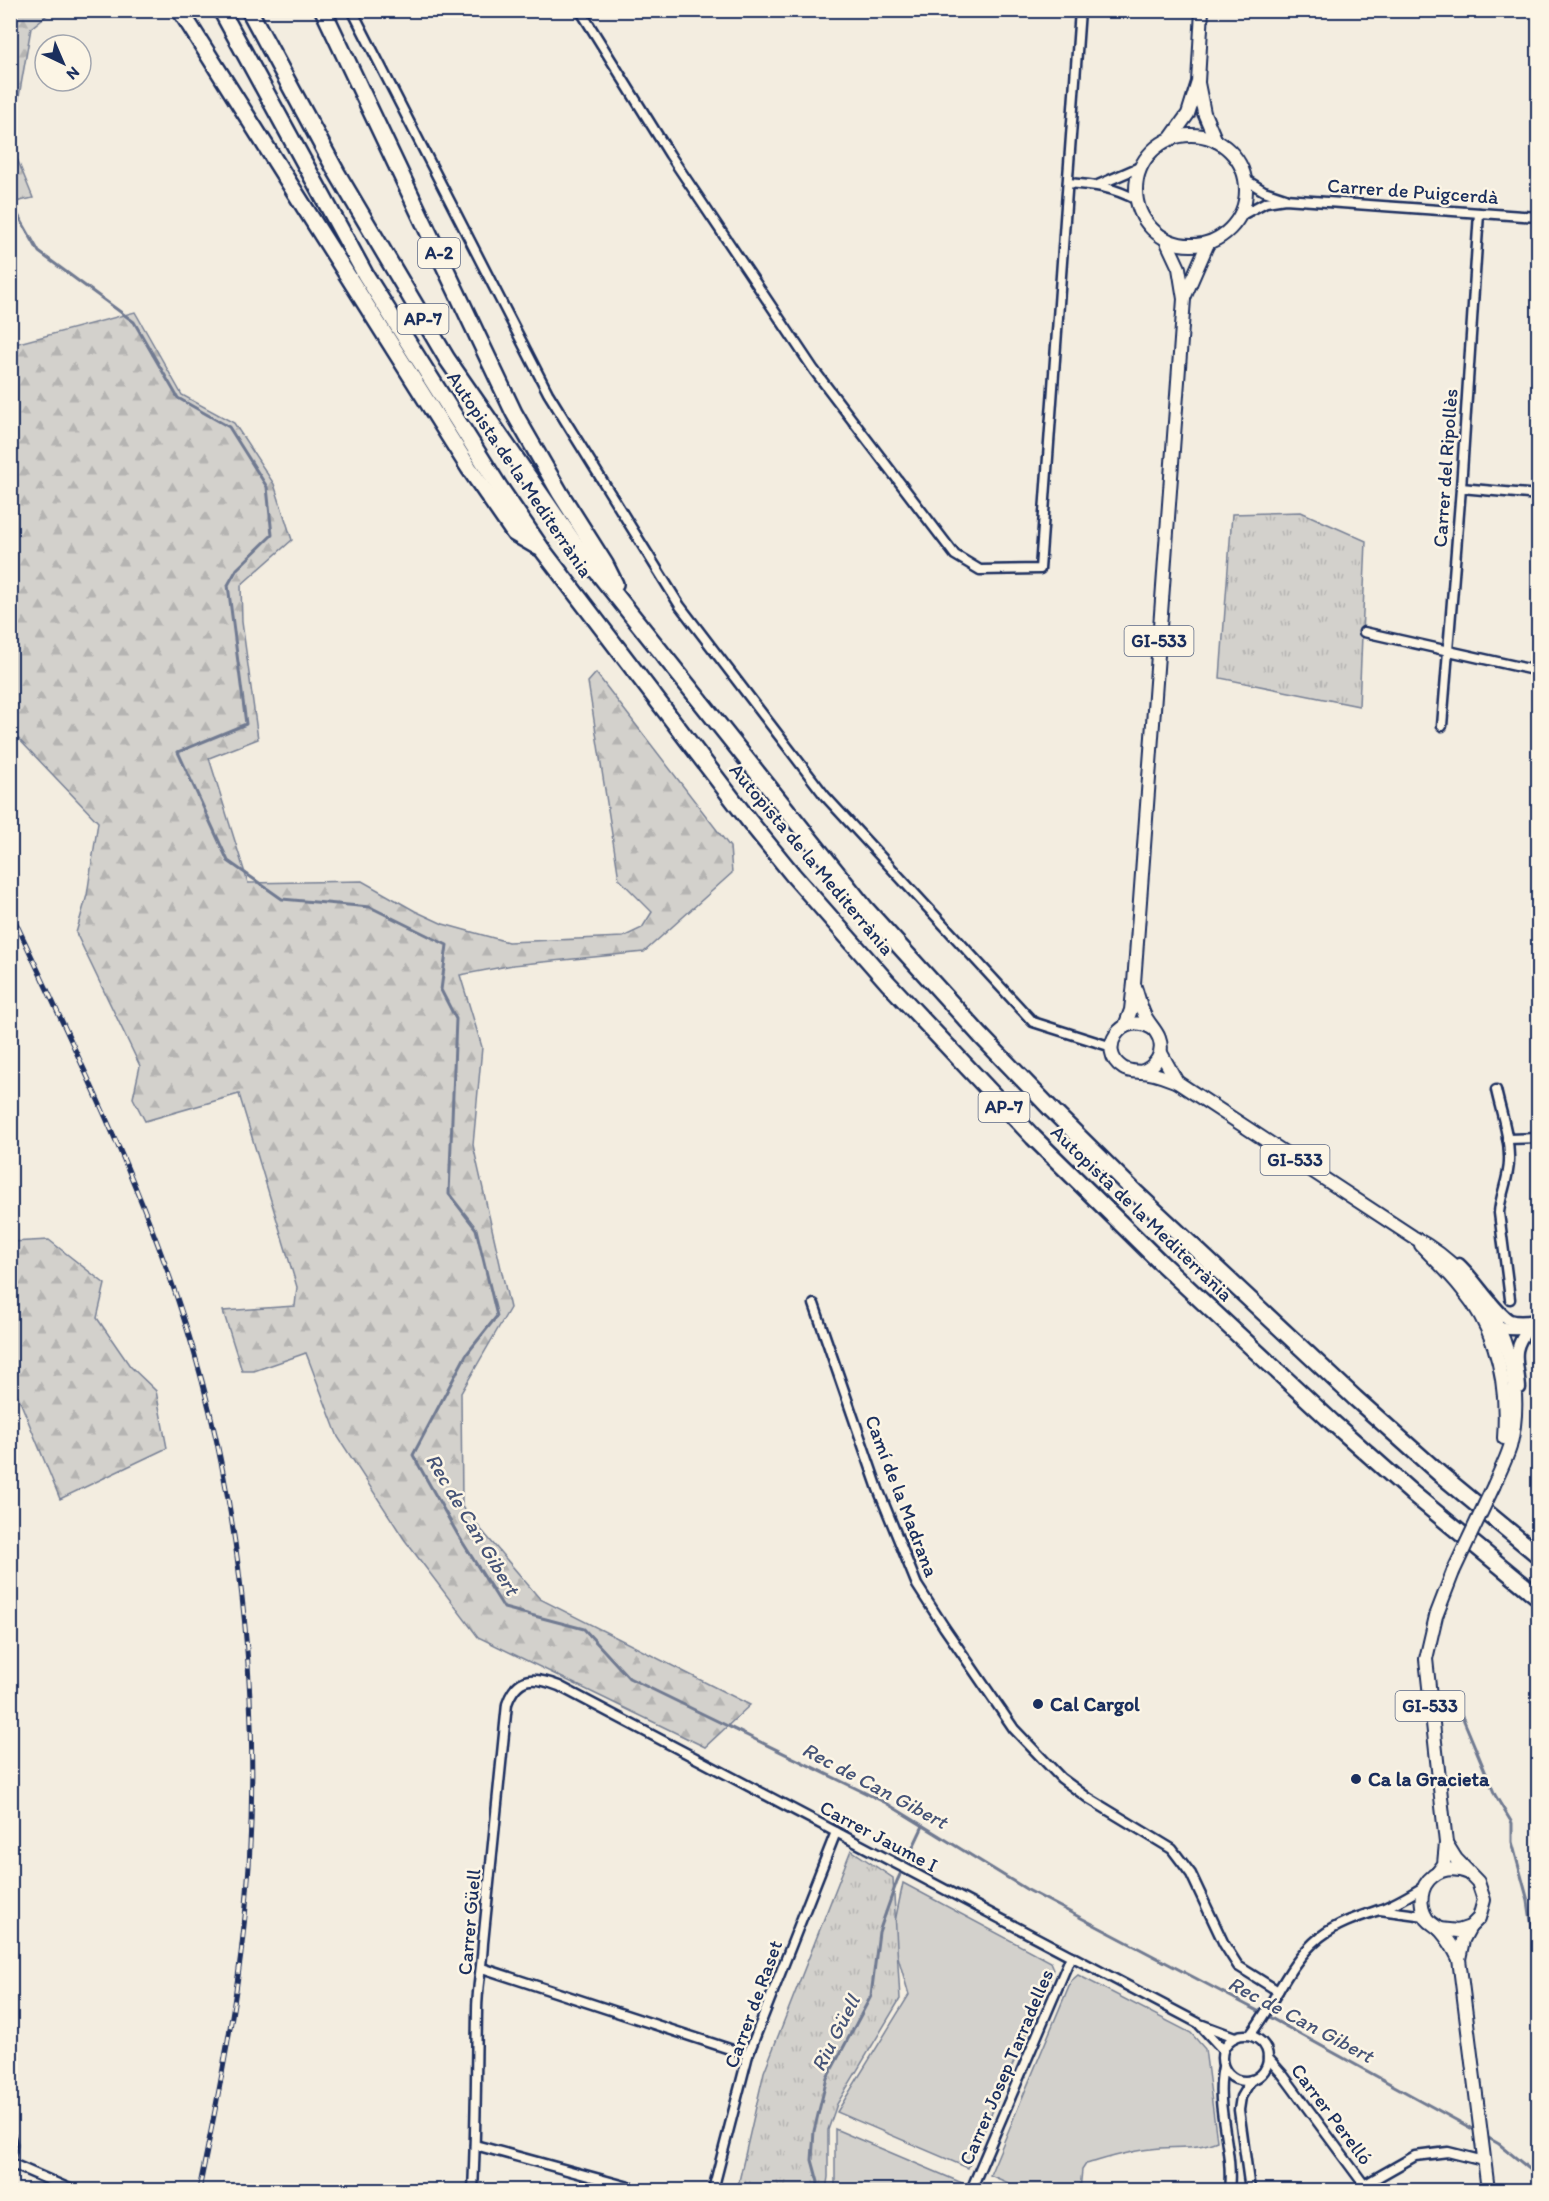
<svg xmlns="http://www.w3.org/2000/svg" width="1549" height="2201" viewBox="0 0 1549 2201" font-family="Itim,sans-serif">
	<style>
		.grass { fill: #d3d1cc; stroke: #778095; stroke-width: 1.5 }
		.forest { fill: url(#forest-firs); stroke: #778095; stroke-width: 1.5 }
		.park { fill: url(#park-tufts); stroke: #778095; stroke-width: 1.5 }
		.lines { fill: none; stroke-linecap: round; stroke-linejoin: round }
		.stream { stroke: #707a91; stroke-width: 3 }
		.minor-casing { stroke: #1b2f5e; stroke-width: 13 }
		.tertiary-casing { stroke: #1b2f5e; stroke-width: 15 }
		.primary-casing { stroke: #1b2f5e; stroke-width: 16 }
		.motorway-casing { stroke: #1b2f5e; stroke-width: 20 }
		.minor { stroke: #fcf5e5; stroke-width: 8 }
		.tertiary { stroke: #fcf5e5; stroke-width: 10 }
		.primary { stroke: #fcf5e5; stroke-width: 12 }
		.motorway { stroke: #fcf5e5; stroke-width: 15 }
		.rail-casing { stroke: #1b2f5e; stroke-width: 5 }
		.rail { stroke: #fcf5e5; stroke-width: 3; stroke-dasharray: 9; stroke-linecap: butt }
		.primary-bridge-casing { stroke: #1b2f5e; stroke-width: 16; stroke-linecap: butt }
		.primary-bridge { stroke: #fcf5e5; stroke-width: 12 }
		.poi-dot { fill: #1b2f5e; stroke: #fcf5e5; stroke-width: 2 }
		.labels { text-anchor: middle; dominant-baseline: central; stroke-width: 5; stroke-linejoin: round; paint-order: stroke }
		.shield { fill: #fcf5e5; stroke: #5e6a86; stroke-width: 1.5 }
		.shield-label { font-size: 18px; font-weight: bold; fill: #1b2f5e }
		.street-label { font-size: 20px; fill: #1b2f5e; stroke: #fcf5e5 }
		.poi-label { font-size: 20px; font-weight: bold; fill: #1b2f5e; stroke: #fcf5e5; text-anchor: start }
		.water-label { font-size: 21px; font-style: italic; fill: #465478; stroke: #fcf5e5 }
	</style>
	<defs>
		<pattern id="forest-firs" width="22" height="20" patternUnits="userSpaceOnUse" patternTransform="scale(1.5)"><rect width="22" height="20" fill="#d3d1cc"/><path d="M5 1l3.5 6h-7zM16 11l3.5 6h-7z" fill="#b5b4b2"/></pattern>
		<pattern id="park-tufts" width="24" height="20" patternUnits="userSpaceOnUse" patternTransform="scale(1.5)"><rect width="24" height="20" fill="#d3d1cc"/><path d="M3 7l-1-3M5 7V3M7 7l1-3M15 17l-1-3M17 17v-4M19 17l1-3" fill="none" stroke="#b5b4b2"/></pattern>
	</defs>
	<rect width="100%" height="100%" fill="#f3ede0"/>
	<filter id="ink" filterUnits="userSpaceOnUse"><feTurbulence type="fractalNoise" baseFrequency=".0167" numOctaves="2"/><feDisplacementMap in="SourceGraphic" scale="12" xChannelSelector="R" yChannelSelector="G"/><feConvolveMatrix kernelMatrix="1 2 1 2 8 2 1 2 1" color-interpolation-filters="sRGB"/></filter>
	<g filter="url(#ink)">
		<g class="grass">
			<path d="M903 1883 1051 1962 1054 1969 968 2168 837 2112 909 1995 892 1936Z"/>
			<path d="M1078 1975 1191 2033 1205 2049 1217 2141C1196 2150 1173 2146 1151 2149 1129 2151 1108 2158 1086 2164L1082 2170 1080 2190H1025L990 2175 1071 1981Z"/>
			<path d="M835 2129 962 2183 959 2190H835Z"/>
		</g>
		<g class="forest">
			<path d="M32 10 52 11 31 28 11 142V11Z"/>
			<path d="M11 144 33 198 11 203Z"/>
			<path d="M135 312 182 395 234 423 274 484 292 540 241 585 242 622 258 739 209 758 248 883 362 881 415 911 443 924 508 942 623 937 642 928 652 912 619 879 588 682 596 673 730 847 732 873 644 952 513 965 460 975 482 1047 473 1145 510 1308 461 1393 462 1507 540 1599 750 1705 705 1747 478 1637 404 1539 338 1437 306 1353 254 1371H242L223 1311 295 1306 297 1287 239 1094 145 1121 133 1098 140 1066 76 933 87 895 98 822 11 731V345Z"/>
			<path d="M49 1240 105 1284 97 1318 130 1366 156 1391 167 1448 60 1499 11 1379V1242Z"/>
		</g>
		<g class="park">
			<path d="M1301 512 1366 541 1359 706 1220 678 1232 514Z"/>
			<path d="M851 1850 893 1878 900 1999 837 2104 828 2130V2177L826 2190H737L764 2072Z"/>
		</g>
		<g class="lines">
			<g class="stream">
				<path d="M18 215 39 252 134 322 178 398 229 427 267 487 272 535 237 569 228 585 246 724 178 752 228 861 282 899 370 907 447 945 441 990 456 1019 449 1194 476 1229 497 1316 466 1355 413 1455 458 1535 504 1608 584 1629 629 1678 886 1803 1026 1889 1258 2011 1476 2131"/>
				<path d="M1462 1716 1495 1795 1512 1823V1842L1528 1901 1533 1935 1538 1957"/>
				<path d="M1485 2136 1499 2144 1538 2176"/>
				<path d="M817 2190 818 2182 812 2160 814 2131 827 2078 871 1996 879 1932 897 1881 923 1826"/>
			</g>
			<g class="minor-casing">
				<g id="minor">
					<path d="M352 10 548 393 680 606 825 796 1033 1022 1112 1047"/>
					<path d="M580 10 670 155 814 370 955 555 980 570 1040 569 1080 10"/>
					<path d="M1246 180 1264 191 1285 198"/>
					<path d="M1068 183C1095 185 1113 187 1137 200"/>
					<path d="M1098 185 1142 166"/>
					<path d="M1240 216 1266 202 1285 199 1538 217"/>
					<path d="M1461 488 1538 495"/>
					<path d="M1364 632 1538 671"/>
					<path d="M1442 726 1461 488 1479 213"/>
					<path d="M1496 1090C1501 1113 1510 1137 1509 1161 1509 1179 1500 1195 1499 1213L1510 1299"/>
					<path d="M1507 1139 1538 1138"/>
					<path d="M814 1304 878 1489 917 1585 944 1627 1014 1729 1061 1778 1088 1798 1172 1849 1191 1874 1224 1944 1238 1966 1278 1991"/>
					<path d="M1380 1910 1425 1916"/>
					<path d="M482 1968 748 2055"/>
					<path d="M1200 2025 1223 2050"/>
					<circle cx="1245" cy="2058" r="23"/>
					<path d="M1250 2035C1275 2003 1288 1963 1320 1937 1338 1923 1358 1917 1379 1910 1396 1904 1410 1895 1425 1886"/>
					<path d="M1268 2058 1283 2075 1368 2190"/>
					<path d="M1223 2067C1214 2108 1234 2149 1229 2190"/>
					<path d="M10 2137 12 2144 10 2158"/>
					<path d="M475 2145 640 2190"/>
					<path d="M10 2163 72 2190"/>
					<path d="M1364 2185 1415 2156 1448 2152 1484 2161"/>
					<path d="M473 2190C476 2131 476 2071 477 2011 477 1988 482 1966 483 1943L507 1704C517 1675 534 1676 559 1686L1200 2024 1235 2037"/>
					<path d="M713 2190 748 2055 836 1832"/>
					<path d="M971 2190 1071 1956"/>
					<path d="M1250 2190 1239 2110 1241 2097 1251 2080"/>
				</g>
			</g>
			<g class="tertiary-casing">
				<g id="tertiary">
					<path d="M1459 1264C1474 1277 1497 1314 1510 1320 1519 1323 1529 1321 1538 1320"/>
					<path d="M1491 1322C1503 1330 1517 1331 1531 1327"/>
					<path d="M1520 1388C1518 1360 1510 1351 1529 1328"/>
				</g>
			</g>
			<g class="primary-casing">
				<g id="primary">
					<path d="M1198 83 1204 113 1216 141"/>
					<circle cx="1191" cy="190" r="55"/>
					<path d="M1170 139 1188 114 1198 82 1202 10"/>
					<path d="M1184 298 1208 243"/>
					<path d="M1135 987C1138 996 1140 1005 1144 1014 1148 1023 1156 1030 1159 1038 1165 1054 1155 1067 1141 1072"/>
					<path d="M1125 1026 1131 1010 1134 983 1184 299 1179 268 1166 240"/>
					<path d="M1152 1028C1121 1010 1096 1051 1123 1068 1129 1072 1135 1071 1141 1072 1154 1072 1166 1078 1177 1082L1413 1237C1488 1276 1531 1364 1510 1447 1506 1460 1499 1473 1494 1485"/>
					<path d="M1161 1053 1177 1082"/>
					<path d="M1421 1245C1434 1259 1450 1273 1462 1289 1497 1331 1508 1384 1504 1438"/>
					<path d="M1438 1872 1444 1864 1446 1843 1426 1659 1436 1616 1453 1572"/>
					<path d="M1470 1927 1463 1940 1459 1959 1488 2190"/>
					<path d="M1439 1929 1458 1931 1470 1927 1479 1918 1484 1900 1478 1882 1456 1859 1446 1843"/>
					<path d="M1459 1959C1454 1949 1449 1940 1441 1931 1437 1926 1431 1924 1427 1919 1418 1905 1420 1886 1433 1876 1444 1867 1457 1868 1469 1873"/>
				</g>
			</g>
			<g class="motorway-casing">
				<g id="motorway">
					<path d="M180 10 469 468 514 533 538 547"/>
					<path d="M221 10 365 274 500 488 541 548 750 822 793 875 888 983 1033 1137 1160 1262 1332 1422 1412 1493 1538 1597"/>
					<path d="M249 10 337 173 447 359 575 544 865 908 981 1036 1053 1111 1137 1194 1355 1398 1440 1474 1538 1555"/>
					<path d="M323 10 514 413 560 493 605 564 615 584"/>
				</g>
			</g>
			<use href="#minor" class="minor"/>
			<use href="#tertiary" class="tertiary"/>
			<use href="#primary" class="primary"/>
			<use href="#motorway" class="motorway"/>
			<g class="rail-casing">
				<path id="rail" d="M10 910C69 1037 131 1163 176 1295 246 1500 267 1740 241 1954 231 2033 215 2112 199 2190"/>
			</g>
			<use href="#rail" class="rail"/>
			<g class="primary-bridge-casing">
				<path id="primary-bridge" d="M1453 1572 1494 1485"/>
			</g>
			<use href="#primary-bridge" class="primary-bridge"/>
		</g>
	</g>
	<g class="poi-dot">
		<circle cx="1038" cy="1704" r="6"/>
		<circle cx="1356" cy="1779" r="6"/>
	</g>
	<g class="labels">
		<g class="shield">
			<rect x="418" y="238" width="42" height="30" rx="4.5"/>
			<rect x="397.5" y="304" width="51" height="30" rx="4.5"/>
			<rect x="1124.5" y="626" width="69" height="30" rx="4.5"/>
			<rect x="978.5" y="1092" width="51" height="30" rx="4.5"/>
			<rect x="1260.5" y="1145" width="69" height="30" rx="4.5"/>
			<rect x="1395.5" y="1691" width="69" height="30" rx="4.5"/>
		</g>
		<g class="shield-label">
			<text x="439" y="253">A-2</text>
			<text x="423" y="319">AP-7</text>
			<text x="1159" y="641">GI-533</text>
			<text x="1004" y="1107">AP-7</text>
			<text x="1295" y="1160">GI-533</text>
			<text x="1430" y="1706">GI-533</text>
		</g>
		<g class="street-label">
			<text transform="translate(1413 191) rotate(4)">Carrer de Puigcerdà</text>
			<text transform="translate(1445 468) rotate(-86)">Carrer del Ripollès</text>
			<text transform="translate(520 474) rotate(56)">Autopista de la Mediterrània</text>
			<text transform="translate(812 859) rotate(50)">Autopista de la Mediterrània</text>
			<text transform="translate(1142 1213) rotate(44)">Autopista de la Mediterrània</text>
			<text transform="translate(902 1496) rotate(69)">Camí de la Madrana</text>
			<text transform="translate(879 1836) rotate(28)">Carrer Jaume I</text>
			<text transform="translate(469 1922) rotate(-85)">Carrer Güell</text>
			<text transform="translate(753 2004) rotate(-70)">Carrer de Raset</text>
			<text transform="translate(1006 2067) rotate(-67)">Carrer Josep Tarradelles</text>
			<text transform="translate(1332 2114) rotate(53)">Carrer Perelló</text>
		</g>
		<g class="poi-label">
			<text x="1050" y="1704">Cal Cargol</text>
			<text x="1368" y="1779">Ca la Gracieta</text>
		</g>
		<g class="water-label">
			<text transform="translate(473 1524) rotate(59)">Rec de Can Gibert</text>
			<text transform="translate(875 1785) rotate(28)">Rec de Can Gibert</text>
			<text transform="translate(1301 2019) rotate(28)">Rec de Can Gibert</text>
			<text transform="translate(835 2033) rotate(-63)">Riu Güell</text>
		</g>
	</g>
	<rect width="1549" height="2201" fill="none" stroke="#fcf5e5" stroke-width="36"/>
	<rect x="18" y="18" width="1513" height="2165" fill="none" stroke="#1b2f5e" stroke-width="2" filter="url(#ink)"/>
	<g transform="translate(63 63) rotate(136)"><circle r="28" fill="#fcf5e5" stroke="#a2a6af" stroke-width="1.5"/>
	<path d="M0-4.5L10 22L0 15L-10 22Z" fill="#1b2f5e"/>
	<text y="-9" font-size="16" font-weight="bold" text-anchor="middle" fill="#1b2f5e">N</text>
	</g>
</svg>
